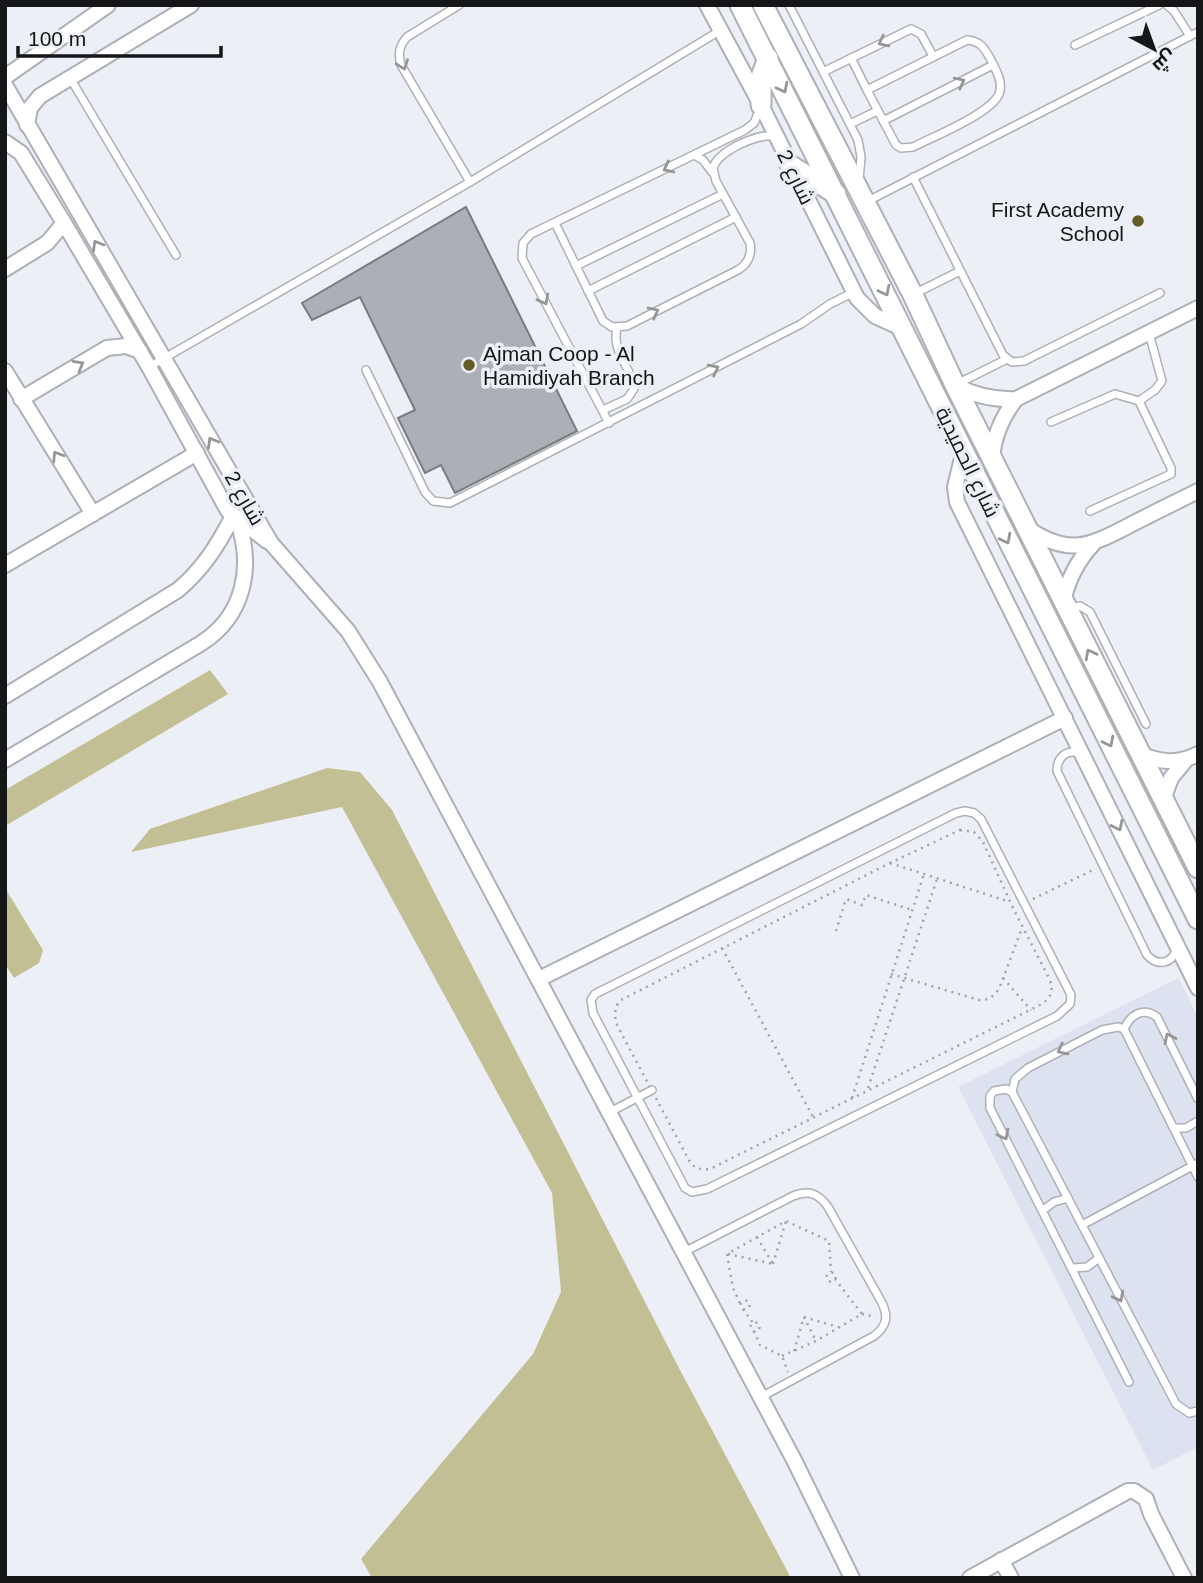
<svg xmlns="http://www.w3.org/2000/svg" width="1203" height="1583" viewBox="0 0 1203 1583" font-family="Helvetica,Cairo,sans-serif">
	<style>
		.built { fill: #dde2f0 }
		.green { fill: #c3bf94 }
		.building { fill: #adafb6; stroke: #787b81; stroke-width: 2 }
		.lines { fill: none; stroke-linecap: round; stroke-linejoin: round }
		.service-casing { stroke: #aeb0b7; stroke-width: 10 }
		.minor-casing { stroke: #aeb0b7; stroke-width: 18 }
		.tertiary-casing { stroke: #aeb0b7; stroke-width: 23 }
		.path { stroke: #a2a3a9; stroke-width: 2.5; stroke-dasharray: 2 5; stroke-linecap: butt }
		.service { stroke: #fff; stroke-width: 7 }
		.minor { stroke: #fff; stroke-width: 14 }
		.tertiary { stroke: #fff; stroke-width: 19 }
		.oneway { stroke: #969697 }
		.poi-dot { fill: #625c29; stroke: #edeff6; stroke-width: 2.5 }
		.labels { text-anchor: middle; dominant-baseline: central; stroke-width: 7; stroke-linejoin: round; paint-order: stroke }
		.street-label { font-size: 21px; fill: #151618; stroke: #edeff6 }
		.poi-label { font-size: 21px; fill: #151618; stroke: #edeff6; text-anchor: end }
	</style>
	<rect width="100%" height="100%" fill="#edeff6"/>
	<path class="built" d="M1178 978 1198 1017V1447L1153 1470 958 1087Z"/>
	<g class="green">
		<path d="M210 670 228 694 5 826V790Z"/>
		<path d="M327 768 360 772 392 810 680 1370 791 1578H372L361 1559 533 1354 561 1292 552 1193 342 807 131 852 150 829Z"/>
		<path d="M5 888 43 950 39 963 14 978 5 964Z"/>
	</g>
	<path class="building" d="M466 207 577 431 455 493 441 465 425 473 398 418 415 410 360 297 312 320 302 303Z"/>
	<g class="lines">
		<g class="service-casing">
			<g id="service">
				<path d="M459 5 407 37C399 46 398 54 401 65L470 182"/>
				<path d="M789 5 858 140 861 157 859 180"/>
				<path d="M1167 5 1174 11 1190 36"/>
				<path d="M967 40C981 41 985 49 991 60 996 70 1002 80 1000 91 996 112 932 137 913 147L901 148 896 145 867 90Z"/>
				<path d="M1075 45 1159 5"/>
				<path d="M851 58 867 90"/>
				<path d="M823 72 911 29 921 34 933 56"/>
				<path d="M70 78 176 255"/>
				<path d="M883 121 993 65"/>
				<path d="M850 124 877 111"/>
				<path d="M694 155 703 160 712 172"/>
				<path d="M913 177 1003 355 1012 362 1024 361 1160 293"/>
				<path d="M866 202 1198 32"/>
				<path d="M555 223 603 321 612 327 627 326 738 270C748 264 752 255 750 243L716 181 713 168C718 151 758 133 774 136"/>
				<path d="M576 266 723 194"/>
				<path d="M588 291 736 217"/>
				<path d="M914 294 960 271"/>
				<path d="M149 367 470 182 721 30"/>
				<path d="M366 370 425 492 433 501 450 503 801 324 830 304 854 292"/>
				<path d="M957 384 1007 359"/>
				<path d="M603 410 627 399 634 389C632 367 611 352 617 328"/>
				<path d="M1051 422 1115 394 1139 401 1155 390 1162 381 1149 333"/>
				<path d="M609 423 522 258 523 243 531 234 745 130 754 123 760 109"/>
				<path d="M1090 511 1171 474V468L1139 401"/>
				<path d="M1068 609 1080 606 1090 612 1146 724"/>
				<path d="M1082 754C1067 748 1057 757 1057 771L1147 955C1158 967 1173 964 1177 947"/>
				<path d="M965 811 974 813 981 819 1067 987 1071 995 1070 1004 1057 1016 707 1189 692 1192 685 1188 593 1013 591 1000 595 994 956 813Z"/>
				<path d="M1124 1029C1131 1014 1143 1007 1157 1017L1198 1099"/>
				<path d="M1012 1092 1006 1089 994 1091 990 1096V1108L1129 1382"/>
				<path d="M610 1112 652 1090"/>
				<path d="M1174 1128H1186L1198 1121"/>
				<path d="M1198 1177 1124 1029 1118 1027 1102 1030 1028 1068 1015 1079 1012 1092 1176 1404 1189 1413 1198 1411"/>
				<path d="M1043 1210 1054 1202 1068 1198"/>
				<path d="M1082 1225 1198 1163"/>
				<path d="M684 1252 793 1196C809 1190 818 1193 828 1207L881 1301C889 1316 887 1326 874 1336L761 1397"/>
				<path d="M1073 1268 1087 1267 1099 1258"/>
			</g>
		</g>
		<g class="minor-casing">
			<g id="minor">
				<path d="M707 5 761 105 857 298 875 316 904 329"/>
				<path d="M5 77 108 5"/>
				<path d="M5 85 271 543 348 631 380 682 794 1460 852 1578"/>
				<path d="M27 125 30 108 40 96 191 5"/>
				<path d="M5 142 21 153 64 223 149 367 228 511 267 541"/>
				<path d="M5 269 47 243 64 223"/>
				<path d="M5 371 93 514"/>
				<path d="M955 385C975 396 994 400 1016 399L1198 308"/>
				<path d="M21 399 107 348 126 346 140 351"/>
				<path d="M963 454 955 487 957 502 1198 988"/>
				<path d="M992 458C994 435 1002 417 1016 399"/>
				<path d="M1027 528C1071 558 1091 545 1134 523 1155 512 1176 502 1198 491"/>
				<path d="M5 565 197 453"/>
				<path d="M1063 602C1068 579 1077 561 1093 544"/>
				<path d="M5 696 178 590C203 569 218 545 233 516"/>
				<path d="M1140 754C1161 763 1178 764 1198 754"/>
				<path d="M5 760 200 644C245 616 254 566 237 519"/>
				<path d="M1163 800 1171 778 1185 761"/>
				<path d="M539 979 1065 718"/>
				<path d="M1001 1560 1011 1578"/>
				<path d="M970 1578 1128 1491H1134L1146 1499 1151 1514 1184 1578"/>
			</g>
		</g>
		<g class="tertiary-casing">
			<g id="tertiary">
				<path d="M740 5 1198 919"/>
				<path d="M763 5 913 295 955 385 1198 868"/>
				<path d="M761 105V77L768 58"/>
				<path d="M790 165 836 194"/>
			</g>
		</g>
		<g class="path">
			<path d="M960 830 974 832 983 842 1013 908 1050 980C1054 992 1050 999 1040 1005L714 1167C705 1171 699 1170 691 1164L618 1027C614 1017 614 1011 619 1001L890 863Z"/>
			<path d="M890 863 1010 902"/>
			<path d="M1033 899 1093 870"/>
			<path d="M836 931 846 899 862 905 866 895 912 910"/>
			<path d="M722 948 813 1117"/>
			<path d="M891 974 979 1000C989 1000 993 997 999 989L1022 928"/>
			<path d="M1003 978 1031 1010"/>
			<path d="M868 1088 937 879"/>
			<path d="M852 1098 924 874"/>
			<path d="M757 1237 773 1264"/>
			<path d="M728 1254 773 1264"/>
			<path d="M773 1264 786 1221"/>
			<circle cx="831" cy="1277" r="4.5"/>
			<circle cx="745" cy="1305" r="4.5"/>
			<path d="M740 1303 733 1288 727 1254 786 1221 829 1241 831 1272"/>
			<path d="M743 1309 753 1323"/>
			<path d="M862 1314 876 1317"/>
			<path d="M804 1317 838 1327"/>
			<path d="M804 1317 816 1341"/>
			<circle cx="755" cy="1327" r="4.5"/>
			<path d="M754 1331 760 1345 782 1356 788 1372"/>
			<path d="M794 1351 804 1317"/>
			<path d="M782 1356 816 1341 862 1314 835 1279"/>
		</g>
		<use href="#service" class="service"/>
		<use href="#minor" class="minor"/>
		<use href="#tertiary" class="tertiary"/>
	</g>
	<defs><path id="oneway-chevron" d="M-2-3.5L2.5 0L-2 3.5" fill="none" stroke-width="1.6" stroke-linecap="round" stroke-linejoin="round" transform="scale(1.75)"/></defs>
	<g class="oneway">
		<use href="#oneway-chevron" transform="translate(883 42) rotate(153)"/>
		<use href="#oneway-chevron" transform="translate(403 65) rotate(70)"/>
		<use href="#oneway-chevron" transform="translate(960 82) rotate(-27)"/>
		<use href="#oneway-chevron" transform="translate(783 88) rotate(63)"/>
		<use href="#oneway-chevron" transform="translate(668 168) rotate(154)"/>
		<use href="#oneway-chevron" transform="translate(97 245) rotate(-120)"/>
		<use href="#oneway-chevron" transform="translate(885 291) rotate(63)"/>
		<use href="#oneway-chevron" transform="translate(544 300) rotate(62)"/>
		<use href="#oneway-chevron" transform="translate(654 312) rotate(-27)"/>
		<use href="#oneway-chevron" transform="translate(79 365) rotate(-30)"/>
		<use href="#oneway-chevron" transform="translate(714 369) rotate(-27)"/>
		<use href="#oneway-chevron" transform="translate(212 442) rotate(-120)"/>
		<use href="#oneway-chevron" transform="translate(57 456) rotate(-122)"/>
		<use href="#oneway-chevron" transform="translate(1006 539) rotate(63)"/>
		<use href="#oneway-chevron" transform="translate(1090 654) rotate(-117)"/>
		<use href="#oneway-chevron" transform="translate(1109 742) rotate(63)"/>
		<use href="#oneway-chevron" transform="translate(1118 826) rotate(64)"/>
		<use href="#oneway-chevron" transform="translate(1169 1038) rotate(-116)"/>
		<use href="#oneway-chevron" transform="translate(1062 1050) rotate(153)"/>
		<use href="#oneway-chevron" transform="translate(1004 1135) rotate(63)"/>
		<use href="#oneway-chevron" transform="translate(1119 1297) rotate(62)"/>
	</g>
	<g class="poi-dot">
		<circle cx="1138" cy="221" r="7"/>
		<circle cx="469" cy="365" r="7"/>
	</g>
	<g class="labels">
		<g class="street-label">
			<text transform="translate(796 177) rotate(64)">شارع 2</text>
			<text transform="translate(968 462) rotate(64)">شارع الحميدية</text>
			<text transform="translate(245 498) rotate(60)">شارع 2</text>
		</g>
		<g class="poi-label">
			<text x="1124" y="209">First Academy<tspan x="1124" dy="24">School</tspan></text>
			<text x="483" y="353" text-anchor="start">Ajman Coop - Al<tspan x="483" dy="24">Hamidiyah Branch</tspan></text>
		</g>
	</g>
	<rect width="1203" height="1583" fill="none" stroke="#151618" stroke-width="14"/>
	<g transform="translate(1154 49) rotate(139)" stroke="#edeff6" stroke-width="5" paint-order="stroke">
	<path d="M0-5L12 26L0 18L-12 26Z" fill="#151618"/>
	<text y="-10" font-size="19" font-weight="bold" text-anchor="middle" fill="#151618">ش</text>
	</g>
	<path d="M18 46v10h203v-10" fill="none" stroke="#151618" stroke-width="3.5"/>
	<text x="28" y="46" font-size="21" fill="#151618" stroke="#edeff6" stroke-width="5" paint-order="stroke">100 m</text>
</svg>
